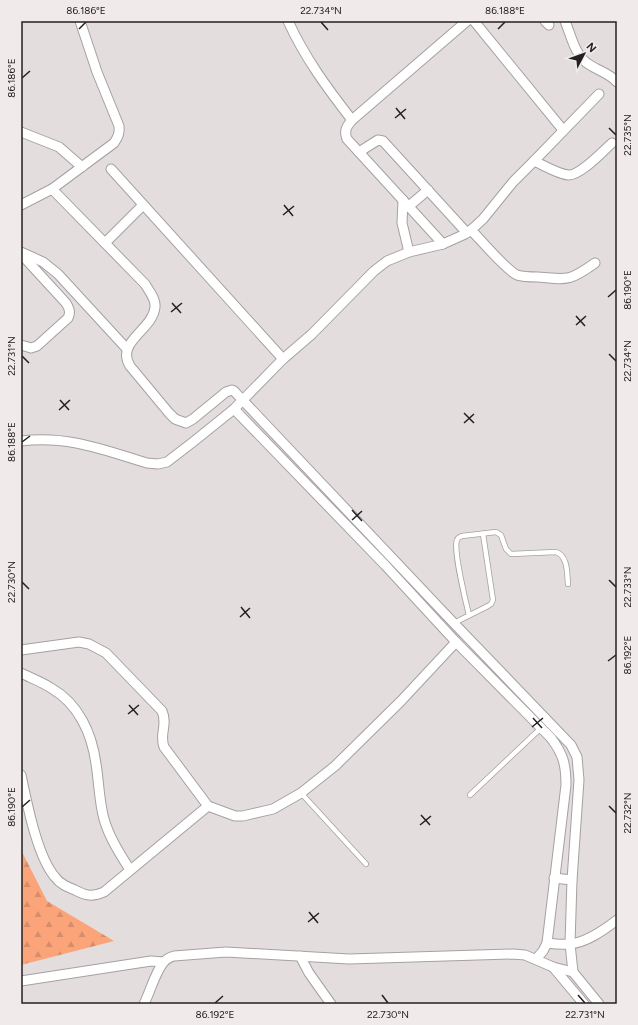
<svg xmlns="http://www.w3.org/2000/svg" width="638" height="1025" viewBox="0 0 638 1025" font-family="Figtree,sans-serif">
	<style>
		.forest { fill: url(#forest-firs) }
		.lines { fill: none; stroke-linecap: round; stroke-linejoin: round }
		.service-casing { stroke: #a7a0a1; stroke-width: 6 }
		.minor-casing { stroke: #a7a0a1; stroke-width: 11 }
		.service { stroke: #fff; stroke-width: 4.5 }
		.minor { stroke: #fff; stroke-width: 9 }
		.ticks { fill: none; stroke: #232021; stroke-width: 1.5 }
		.neatline { fill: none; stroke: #232021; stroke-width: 1.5 }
		.ticks-label { font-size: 10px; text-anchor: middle; fill: #232021 }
	</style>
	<defs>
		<pattern id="forest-firs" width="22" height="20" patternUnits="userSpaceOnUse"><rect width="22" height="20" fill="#fba47a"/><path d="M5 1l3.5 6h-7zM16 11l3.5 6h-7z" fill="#d78d69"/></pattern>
	</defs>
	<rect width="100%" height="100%" fill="#e4ddde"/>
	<path class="forest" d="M21 850 47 901 114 941 21 965Z"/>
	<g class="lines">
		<g class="service-casing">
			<g id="service">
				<path d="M469 615C466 603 453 549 457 540 458 537 460 537 462 536L496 532 501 535 506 549 511 554 556 552C568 556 567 573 568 584"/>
				<path d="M454 623 488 606 491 604 493 600 483 534"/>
				<path d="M301 793 366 864"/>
				<path d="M470 795 541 728"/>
			</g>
		</g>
		<g class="minor-casing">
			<g id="minor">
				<path d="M288 21C305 58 327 88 352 120"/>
				<path d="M474 21 563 130"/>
				<path d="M545 21 549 25"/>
				<path d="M565 21C571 35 575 57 590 65 599 71 609 73 617 82"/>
				<path d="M21 132 59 147 82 167"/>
				<path d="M359 152 378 140 383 141 467 233"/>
				<path d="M534 161C543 165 558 174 568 175 580 176 603 151 612 143"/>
				<path d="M111 169 283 359"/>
				<path d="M52 189 114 143C118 137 120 133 119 126L97 72 80 21"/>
				<path d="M403 200 402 223 409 252"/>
				<path d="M21 205 52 189 145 284C149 291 156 299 155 307 153 330 115 342 130 366L169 413 175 419 186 423 193 419 226 392 232 390 234 391 447 616 571 745 577 757 579 780 572 880 570 944 573 972"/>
				<path d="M409 206 428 190"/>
				<path d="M471 230C481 240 506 270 517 275 523 277 532 277 538 277 568 280 570 281 595 263"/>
				<path d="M105 243 143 205"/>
				<path d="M443 244 347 139C344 131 346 127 352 120L467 21"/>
				<path d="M21 252 43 262 58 274 127 349"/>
				<path d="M21 345 31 348 37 346 68 318C71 312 69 308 66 303L21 254"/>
				<path d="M234 409 385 565 456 642 551 738C563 754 566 764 566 785L547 943 543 951 536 959"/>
				<path d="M21 441C67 435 104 450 147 463L158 464 167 462 193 442 234 409 283 359 312 334 374 271 387 261 409 252 443 244 463 235 471 230 483 219 513 182 534 161 599 94"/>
				<path d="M21 650 79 642 89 644 106 653 162 711C168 725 159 734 164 747L208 806 235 816H243L273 809 301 793 335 766 401 701 456 642"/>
				<path d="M21 673C31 678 42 682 51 688 79 704 92 734 96 764 99 782 99 801 104 819 109 837 120 854 130 870"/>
				<path d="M21 775C27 803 37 856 55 877 60 884 67 887 75 890 86 896 93 897 104 892L208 806"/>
				<path d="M554 878 572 880"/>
				<path d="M547 943C554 944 562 945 569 944 586 943 604 930 617 920"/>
				<path d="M300 956 309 973 331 1004"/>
				<path d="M553 967 584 1004"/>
				<path d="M21 981 151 961 163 962"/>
				<path d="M144 1004C150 992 155 973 163 963 166 959 170 957 174 956L226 952 349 959 513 954 525 955 553 967 573 972 599 1004"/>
			</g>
		</g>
		<use href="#service" class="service"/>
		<use href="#minor" class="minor"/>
	</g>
	<path class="ticks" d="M321 22 328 30M79 29 86 22M498 29 505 22M22 78 30 71M396 108 405 119M395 118 406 109M609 128 616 135M284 205 293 216M283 215 294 206M608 297 616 290M172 303 181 313M171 312 182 303M576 316 585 326M576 325 586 316M609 354 616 361M22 356 29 363M60 400 69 410M59 410 70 400M464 413 474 423M464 423 474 414M22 442 30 436M352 510 362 521M352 520 362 511M609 580 616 587M22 582 29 589M241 607 250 618M240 617 250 608M608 661 616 655M129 705 138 715M128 714 139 705M533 718 542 728M532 727 543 718M609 806 616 813M22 807 30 800M421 815 430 825M420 825 431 816M309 912 318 923M308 922 319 913M382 995 388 1003M578 995 585 1003M215 1003 223 996"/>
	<rect width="638" height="1025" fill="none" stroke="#f1eaeb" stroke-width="44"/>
	<g transform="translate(584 54) rotate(49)" stroke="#f1eaeb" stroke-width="3" paint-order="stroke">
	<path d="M0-3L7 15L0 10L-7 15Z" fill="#232021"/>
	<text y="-6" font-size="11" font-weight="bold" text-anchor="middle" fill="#232021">N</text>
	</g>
	<rect x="22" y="22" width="594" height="981" class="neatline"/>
	<g class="ticks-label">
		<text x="86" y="14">86.186°E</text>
		<text x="321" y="14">22.734°N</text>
		<text x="505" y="14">86.188°E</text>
		<text transform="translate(11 78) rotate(-90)" y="4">86.186°E</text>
		<text transform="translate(627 135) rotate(-90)" y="4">22.735°N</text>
		<text transform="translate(627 290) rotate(-90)" y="4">86.190°E</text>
		<text transform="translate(11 356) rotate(-90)" y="4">22.731°N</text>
		<text transform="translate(627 361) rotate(-90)" y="4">22.734°N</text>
		<text transform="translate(11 442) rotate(-90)" y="4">86.188°E</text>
		<text transform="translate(11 582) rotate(-90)" y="4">22.730°N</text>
		<text transform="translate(627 587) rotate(-90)" y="4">22.733°N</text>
		<text transform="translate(627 655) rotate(-90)" y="4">86.192°E</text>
		<text transform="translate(11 807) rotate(-90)" y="4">86.190°E</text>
		<text transform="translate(627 813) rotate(-90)" y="4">22.732°N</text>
		<text x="215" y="1018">86.192°E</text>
		<text x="388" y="1018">22.730°N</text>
		<text x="585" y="1018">22.731°N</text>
	</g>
</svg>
